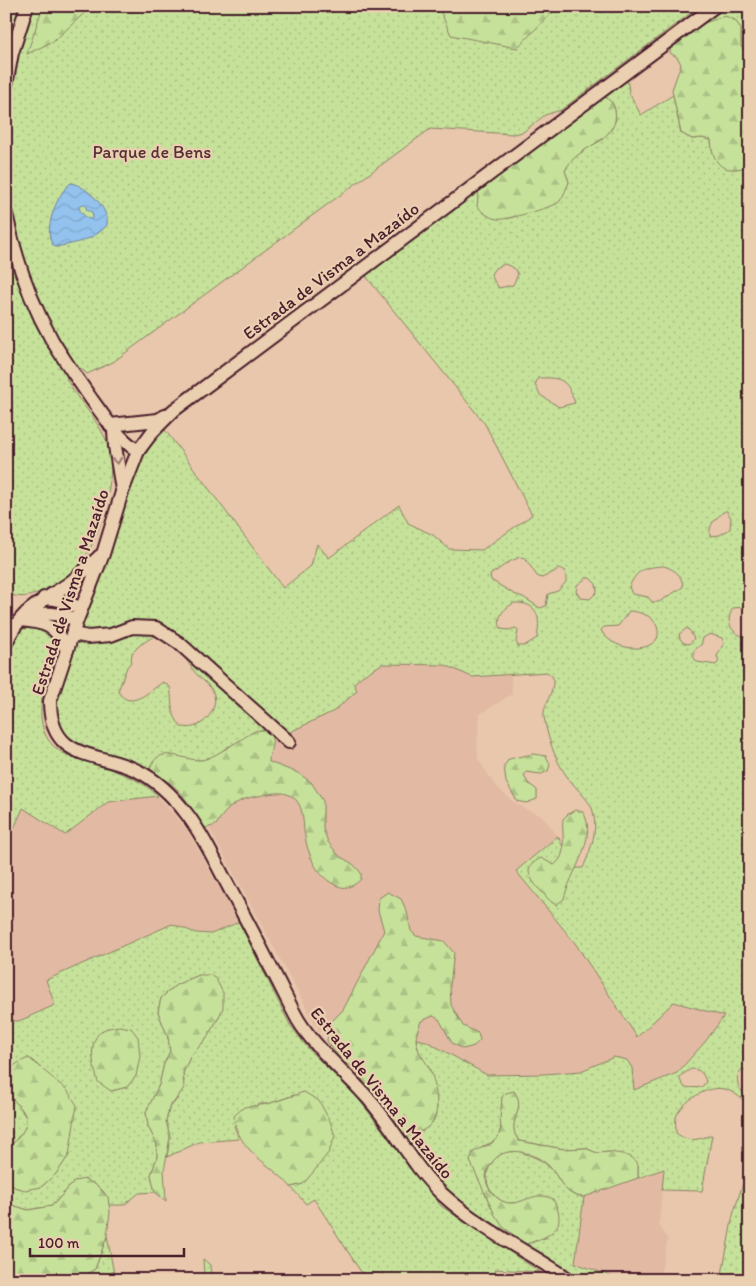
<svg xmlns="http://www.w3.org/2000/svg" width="756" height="1286" viewBox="0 0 756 1286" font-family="Itim,sans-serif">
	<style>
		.built { fill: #e2baa3 }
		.grass { fill: url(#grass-dots); stroke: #888062; fill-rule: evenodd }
		.forest { fill: url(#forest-firs); stroke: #888062 }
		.water { fill: url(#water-waves); stroke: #75819f; fill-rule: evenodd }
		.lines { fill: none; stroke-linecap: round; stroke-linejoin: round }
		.minor-casing { stroke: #4a1f2b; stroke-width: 16 }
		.minor { stroke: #eacfb1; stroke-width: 12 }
		.oneway { stroke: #9a776e }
		.labels { text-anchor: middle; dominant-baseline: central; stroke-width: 4.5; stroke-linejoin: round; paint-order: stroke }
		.park-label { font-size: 18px; fill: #563236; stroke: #eacfb1 }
		.street-label { font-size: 18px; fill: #4a1f2b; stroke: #eacfb1 }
	</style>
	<defs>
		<pattern id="grass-dots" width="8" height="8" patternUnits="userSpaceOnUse" patternTransform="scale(1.25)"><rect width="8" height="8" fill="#c6e29a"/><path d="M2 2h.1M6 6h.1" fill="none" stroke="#acc185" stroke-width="1.8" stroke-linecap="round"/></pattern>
		<pattern id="forest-firs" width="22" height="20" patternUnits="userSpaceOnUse" patternTransform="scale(1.25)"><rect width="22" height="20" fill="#c6e29a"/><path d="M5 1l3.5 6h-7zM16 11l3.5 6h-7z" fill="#acc185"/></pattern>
		<pattern id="water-waves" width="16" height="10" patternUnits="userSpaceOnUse" patternTransform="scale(1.25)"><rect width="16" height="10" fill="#92c2ed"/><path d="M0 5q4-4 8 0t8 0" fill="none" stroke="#7fa6cb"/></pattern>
	</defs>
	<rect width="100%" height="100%" fill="#e8c7ac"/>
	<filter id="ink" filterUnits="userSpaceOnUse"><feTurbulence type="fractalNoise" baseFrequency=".02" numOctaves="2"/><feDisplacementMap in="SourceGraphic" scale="10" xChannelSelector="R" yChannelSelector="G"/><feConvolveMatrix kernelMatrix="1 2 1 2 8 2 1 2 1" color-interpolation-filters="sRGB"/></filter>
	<g filter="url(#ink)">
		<g class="built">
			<path d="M382 664 445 665 472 677 511 675 512 694 480 714 477 743 478 759 495 785 511 800 523 808 542 816 558 836 516 871 575 943 637 1037 674 1002 724 1015 705 1042 677 1073 633 1090 632 1068 614 1057 581 1071 545 1074 487 1075 425 1041 365 1026 319 1031 203 817 272 738 290 732 356 691 354 683 362 676Z"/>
			<path d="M148 796H158L186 828 239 922 211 934 196 933 172 924 46 980 55 1005 19 1021H6V846L23 808 65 835 108 802Z"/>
			<path d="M664 1169 659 1225 668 1239 659 1280H622L575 1263 584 1197Z"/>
		</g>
		<g class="grass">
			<path d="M6 6H700L561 110 545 115 523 132 513 134 430 129 113 362 87 374 81 368 66 378C78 403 105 425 110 453 115 485 97 552 72 573 66 579 57 583 49 587 36 595 26 599 10 595L6 603Z"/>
			<path d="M729 6H750V54L741 47V30L698 25Z"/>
			<path d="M627 76 629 93 641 115 673 95 681 133 692 139 702 138 711 140 712 150 733 169 750 166V506L746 510 747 517 750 523V613L745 607 733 608C725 621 730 633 745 637L750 632V1071L742 1069C732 1081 740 1091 750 1100V1106C743 1100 734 1091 724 1089 708 1085 682 1101 676 1117 675 1121 676 1128 676 1133 689 1143 696 1140 712 1135L702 1191 662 1190 664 1169 638 1178V1165L636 1161 610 1152 597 1153 585 1148 564 1149 519 1141C509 1128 515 1121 519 1106L502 1097C502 1106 502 1131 498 1137 494 1143 489 1143 484 1146 479 1149 474 1156 470 1161 486 1188 489 1216 514 1237L456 1199 431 1175 399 1131H423L434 1120 437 1103 429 1068 419 1054 416 1039 426 1041 487 1075 545 1074 581 1071 614 1057 627 1060 632 1068 634 1090 677 1073 705 1042 724 1016 674 1002 637 1037 575 943 516 871 558 836 572 868H583C591 849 599 829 592 808 589 800 571 783 566 775 555 760 547 735 544 717 542 706 555 693 553 677L547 672 472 677 445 665 382 664 362 676 354 683 357 691 334 711 290 732 272 738 268 732 227 747 217 755 203 760H190L150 768 154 773C138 765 122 760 106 755 76 745 57 738 56 703L123 504 139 464 151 446 165 430 283 588 311 566 317 544 329 558 399 505 408 523 433 535 449 549 482 550 532 515 485 424 365 275 479 189 507 219 559 202 569 182 565 171 569 161 589 147 602 140 616 120C615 108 615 102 602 96ZM505 264 514 268 518 274 513 285 499 288 494 281 491 274 495 268ZM538 378C563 377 567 380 575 403L559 407 540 395 535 385ZM725 511H727L731 518 730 529 720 535 710 536C708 524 716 518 725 511ZM520 557 525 558 537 576 542 578 559 569 564 570 566 575V582L558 591 548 594 546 606 540 608 523 597 514 594 491 580 490 575 509 562ZM664 566C675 570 682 574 683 587L659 602H652L648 597 632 594 629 587C637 569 645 567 664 566ZM586 578H590L596 584 597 592 590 599 581 598 576 592 577 585ZM514 603C538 602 541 617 537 638L524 646H518L516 642 518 630 516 628 509 630 501 629C496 617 503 609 514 603ZM629 611C635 611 642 613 648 616 657 621 663 636 653 643 638 654 608 646 601 630L604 627 618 626ZM687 628 690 631 694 639 689 644 684 643 680 639 679 634ZM710 634 722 638 724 643 717 656 719 661 716 665 697 662C690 654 693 650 701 645L703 638ZM154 636C177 641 181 653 194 671 198 677 205 681 210 687 222 702 209 723 193 727 190 728 185 727 181 727 169 710 173 705 170 687L163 682C150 691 129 712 118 691L127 667 131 662 132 653 140 645ZM691 1069C699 1069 704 1073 706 1082 701 1091 694 1086 685 1088L680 1080V1076Z"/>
			<path d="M34 625 48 632 59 643C54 663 42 687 41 706 38 759 79 757 115 771 131 777 146 784 158 796L108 802 65 835 23 808 6 846V658L21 630Z"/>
			<path d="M239 922 290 1025 311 1052 357 1097 441 1206 540 1272 495 1269 498 1280H401L377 1273 363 1275 314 1199 306 1204 291 1187 303 1184 294 1095 268 1104H260L234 1126 239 1139 199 1142 167 1157 170 1137 166 1121 169 1109 178 1098 184 1081 183 1073 190 1057 205 1040 218 1019 199 975 176 985 161 998 158 1012 168 1037 170 1051 164 1064 159 1085 146 1112 148 1126 157 1145V1157L151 1175 155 1192 139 1193 124 1205H109C106 1185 91 1184 75 1181L52 1206 28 1210 6 1203V1173L8 1179 41 1187 56 1174 69 1155 41 1068 29 1058 9 1070 6 1077V1021H19L55 1005 46 980 172 924 196 933 211 934ZM103 1031 136 1076 127 1087 111 1091C97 1068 82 1055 103 1031Z"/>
			<path d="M6 1085 27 1119 25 1129 8 1149 6 1156Z"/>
			<path d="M518 1151C528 1155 539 1158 547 1165 562 1177 561 1196 584 1197L575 1263 622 1280H579L526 1244 546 1238 542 1196C531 1199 519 1204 507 1203 504 1203 500 1200 497 1198 481 1185 485 1162 503 1153 507 1151 513 1152 518 1151Z"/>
			<path d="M750 1161V1280H721L733 1215Z"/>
			<path d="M107 1236 115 1280H77L95 1269Z"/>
			<path d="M203 1259 210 1265 211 1280H195L204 1274Z"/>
		</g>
		<g class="forest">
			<path d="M43 6H92L54 41 27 54Z"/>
			<path d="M438 6H558L517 48 451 35Z"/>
			<path d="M725 16 735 20 741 29V47L750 54V166C724 174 713 167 711 140L702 138 692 139 681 133 672 90 681 64 677 57 670 53 671 44 698 25Z"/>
			<path d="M602 96C609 99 613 102 615 110 621 143 576 144 565 171L569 182C566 189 563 198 558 203 552 207 504 221 497 219 489 218 482 212 477 206L479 189C497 178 512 165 529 152 554 134 579 118 602 96Z"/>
			<path d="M262 730C280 735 269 749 269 762L298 773 311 782 323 801V829L328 842 339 856 353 864 361 873V879C355 885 347 890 338 886 315 877 307 852 304 830 303 820 303 809 297 801 286 788 271 794 258 796 237 799 226 808 216 825L206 828C194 817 189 801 178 790 170 781 158 778 150 768 160 743 182 761 201 760 213 759 242 738 255 731Z"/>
			<path d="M533 754 546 756 550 764 548 771 541 774 526 772 524 776 528 783 537 790V799L526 803 517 801 506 782 504 766 509 759Z"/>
			<path d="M575 810 583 812C599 838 569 874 564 899L556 905C548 900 545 895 539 889 528 876 523 867 541 858L554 865C569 855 561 834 563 819L568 814Z"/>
			<path d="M388 892 401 899 407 912 411 931 416 936 444 941 454 953 450 985 451 1005 463 1026 478 1033 480 1040 474 1046 463 1049 452 1043 439 1019 433 1016 421 1021C419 1027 416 1034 416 1040 417 1052 424 1058 429 1068 435 1079 441 1110 433 1121 428 1129 420 1132 411 1136L399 1131 385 1108 367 1088 356 1070 342 1061 327 1041 330 1023 343 1010 384 931 378 910 379 898Z"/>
			<path d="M199 975H210L216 979 223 993V1008L218 1019 205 1040 190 1057 183 1073 184 1088 169 1109 166 1121 170 1137 164 1171 166 1201 155 1192 151 1175 157 1157V1145L148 1126 146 1112 159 1085 164 1064 170 1051 168 1037 158 1012 161 998 176 985Z"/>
			<path d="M119 1026 131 1028 138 1037 140 1056 136 1076 127 1087 111 1091 98 1082C94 1067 86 1041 103 1030 107 1028 114 1027 119 1026Z"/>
			<path d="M29 1058 67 1090 77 1105 69 1155 56 1174 41 1187 25 1190 14 1187C6 1177 1 1159 10 1147 16 1139 25 1133 26 1122 27 1112 18 1106 13 1099 0 1077 7 1066 29 1058Z"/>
			<path d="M514 1091C528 1110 504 1122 519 1141L564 1149 585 1148 597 1153 610 1152 622 1154 631 1157 636 1161 638 1165V1178L584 1197C563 1196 562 1180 549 1166 536 1153 508 1144 494 1160 488 1167 484 1175 487 1184 489 1190 494 1196 499 1199 515 1210 527 1195 542 1196 546 1196 550 1198 553 1199 569 1228 551 1236 526 1244L503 1227 495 1215 470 1161 473 1152 492 1143 498 1137 501 1128 500 1119 502 1097 506 1093Z"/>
			<path d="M304 1092 319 1101 330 1121 335 1136 329 1152 315 1170 303 1184 291 1187C271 1163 237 1152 234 1116L244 1107 268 1104Z"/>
			<path d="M85 1179 96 1185 108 1197 110 1212 107 1236 95 1269 77 1280H6V1203L28 1210 52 1206 75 1181Z"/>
		</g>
		<path class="water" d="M71 183C87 186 110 209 107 225 95 240 73 244 55 247 40 235 58 191 71 183ZM82 205H85L87 210 92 212 93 217 91 219C85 217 80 213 79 207Z"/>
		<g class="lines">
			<g class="minor-casing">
				<g id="minor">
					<path d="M6 85 12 53 27 6"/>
					<path d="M6 214C15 257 30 301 52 340 64 360 78 380 92 400 106 419 118 438 138 451"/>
					<path d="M110 425 158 420 165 416"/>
					<path d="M114 431 115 446 122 490"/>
					<path d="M44 598C58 598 68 602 81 609"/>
					<path d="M24 618C44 611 58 613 77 620"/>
					<path d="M20 620C45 622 56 625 67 650"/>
					<path d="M73 634 88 637 111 635 132 627 156 628 179 643 289 742"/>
					<path d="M6 643C21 608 43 602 71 582 81 574 91 565 100 556"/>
					<path d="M570 1280C527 1251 480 1229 442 1194 411 1165 394 1126 365 1095 343 1070 316 1049 298 1020 288 1002 280 984 270 966 255 936 239 906 223 876 212 855 201 832 186 813 173 796 158 781 138 771 97 751 50 762 50 701L77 620 103 554 122 492 138 451 153 431 174 410 715 6"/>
				</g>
			</g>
			<use href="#minor" class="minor"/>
		</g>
		<defs><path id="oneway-chevron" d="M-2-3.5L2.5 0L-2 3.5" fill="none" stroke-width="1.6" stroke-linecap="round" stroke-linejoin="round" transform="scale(1.25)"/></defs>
		<use class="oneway" href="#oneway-chevron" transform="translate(117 461) rotate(82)"/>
	</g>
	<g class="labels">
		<g class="park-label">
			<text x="152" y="152">Parque de Bens</text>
		</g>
		<g class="street-label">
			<text transform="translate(331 271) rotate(-37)">Estrada de Visma a Mazaído</text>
			<text transform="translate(70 592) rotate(-72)">Estrada de Visma a Mazaído</text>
			<text transform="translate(382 1093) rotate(51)">Estrada de Visma a Mazaído</text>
		</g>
	</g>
	<rect width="756" height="1286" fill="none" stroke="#eacfb1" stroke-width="25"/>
	<rect x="12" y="12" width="731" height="1261" fill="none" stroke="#4a1f2b" stroke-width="2" filter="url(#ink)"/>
	<path d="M30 1248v8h154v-8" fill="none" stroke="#4a1f2b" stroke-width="2.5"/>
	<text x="38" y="1248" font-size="15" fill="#4a1f2b" stroke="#eacfb1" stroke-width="4" paint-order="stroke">100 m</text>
</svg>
